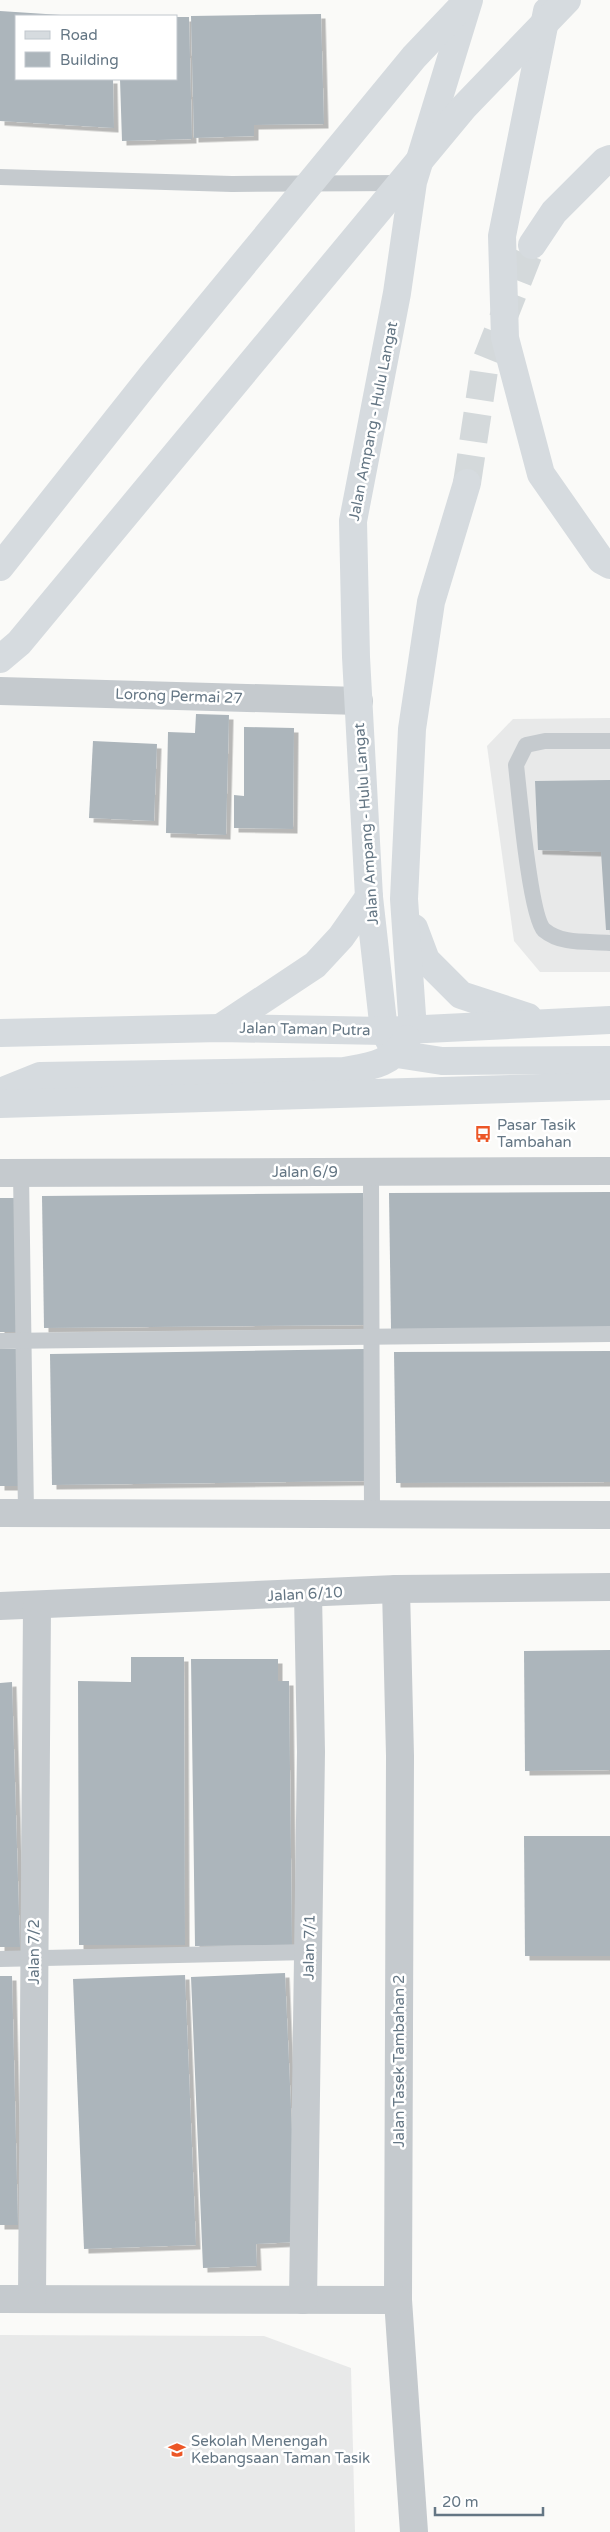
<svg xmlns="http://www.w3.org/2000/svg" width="610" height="2532" viewBox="0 0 610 2532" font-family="'Varela Round',sans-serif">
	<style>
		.built { fill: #e8e9e9 }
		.building { fill: #acb5bb; filter: url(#shadow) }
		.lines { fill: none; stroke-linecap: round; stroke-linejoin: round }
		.secondary-tunnel { stroke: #d4d9db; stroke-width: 28; stroke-dasharray: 28 14; stroke-linecap: butt }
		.lane { stroke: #c5cace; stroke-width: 16 }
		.street { stroke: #c5cace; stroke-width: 28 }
		.secondary { stroke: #d6dbdf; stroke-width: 28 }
		.highway { stroke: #d6dbdf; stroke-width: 28 }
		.labels { text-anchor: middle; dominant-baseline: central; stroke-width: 5; stroke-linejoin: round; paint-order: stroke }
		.street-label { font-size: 15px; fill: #647684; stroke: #fff }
		.poi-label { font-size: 15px; fill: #647684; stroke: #fff; text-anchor: start }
	</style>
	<defs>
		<filter id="shadow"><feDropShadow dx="4.5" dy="4.5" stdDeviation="0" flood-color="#0004"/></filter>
	</defs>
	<rect width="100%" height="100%" fill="#fafaf8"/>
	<g class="built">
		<path d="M610 718V972H540L514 941 487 746 513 719Z"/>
		<path d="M0 2335 264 2336 351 2368 355 2532H0Z"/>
	</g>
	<g class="building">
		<path d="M0 11 61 15 16 16V79H113L114 128 0 121Z"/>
		<path d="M321 14 324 124 254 125V136L194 138 191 16Z"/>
		<path d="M176 17H189L192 139 122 141 120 79H176Z"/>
		<path d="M196 714 229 715 226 835 166 833 168 732 195 733Z"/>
		<path d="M244 727 294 728 293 829 234 828V795L244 796Z"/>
		<path d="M93 741 157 744 154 821 89 818Z"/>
		<path d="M610 780V930H606L601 852 538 850 535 781Z"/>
		<path d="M610 1192V1329H391L389 1193Z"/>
		<path d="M363 1193 365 1325 44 1328 42 1196Z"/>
		<path d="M0 1198H17L18 1332H0Z"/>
		<path d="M0 1349H19L22 1486H0Z"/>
		<path d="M365 1349 368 1481 52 1485 50 1354Z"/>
		<path d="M610 1351V1482L396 1483 394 1352Z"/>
		<path d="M610 1650V1770L525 1771 524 1651Z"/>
		<path d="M131 1657H184L185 1945H79L78 1681 131 1682Z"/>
		<path d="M191 1659H278V1681H289L292 1945 195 1946Z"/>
		<path d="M12 1682 20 1947H0V1683Z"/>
		<path d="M524 1836H610V1956H525Z"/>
		<path d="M285 1973 297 2242 256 2244 257 2266 203 2268 191 1977Z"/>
		<path d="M185 1975 196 2245 84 2249 73 1979Z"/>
		<path d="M0 1976H12L18 2225H0Z"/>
	</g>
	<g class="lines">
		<path class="secondary-tunnel" d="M467 483 485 364 532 245"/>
		<g class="lane">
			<path d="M0 177 232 184 405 183"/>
			<path d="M610 741H545L526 745 516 765C519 791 530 916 544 930 562 945 588 941 610 943"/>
			<path d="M371 1172 372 1514"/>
			<path d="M21 1173 26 1513"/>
			<path d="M0 1341 610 1334"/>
			<path d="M0 1959 309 1952"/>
		</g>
		<g class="street">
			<path d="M0 691 359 701"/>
			<path d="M0 1173 610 1171"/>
			<path d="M0 1513 610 1515"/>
			<path d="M396 1589 400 1756 398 2300 414 2532"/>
			<path d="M0 1606 396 1589 610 1587"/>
			<path d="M0 2299 398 2300"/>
			<path d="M32 2299 37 1606"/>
			<path d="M303 2300 311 1752 308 1594"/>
		</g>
		<g class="secondary">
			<path d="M469 0 413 182 397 293 353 521 356 657 369 897 384 1031 397 1054 442 1061 610 1060"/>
			<path d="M547 11 502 236 505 338 541 474 601 560 610 565"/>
			<path d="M532 245 554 212 605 161 610 159"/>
			<path d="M414 928 426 960 461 995 528 1017"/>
			<path d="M220 1028 315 965 341 937 369 897"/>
			<path d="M413 1030 404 899 412 729 431 602 467 483"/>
			<path d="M0 1033 220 1028 384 1031 610 1020"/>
			<path d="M0 1092 40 1076 344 1071C372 1066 390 1065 407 1039"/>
			<path d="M0 1104 610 1086"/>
		</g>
		<g class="highway">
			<path d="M0 567 153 374 414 57 468 0"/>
			<path d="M0 659 19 643 464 107 567 0"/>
		</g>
	</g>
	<defs>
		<g id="bus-bare" transform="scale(1.35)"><path d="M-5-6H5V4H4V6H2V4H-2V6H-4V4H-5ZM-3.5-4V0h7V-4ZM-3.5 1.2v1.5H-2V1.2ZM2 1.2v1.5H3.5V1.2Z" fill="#ec5626" stroke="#fff" stroke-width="2.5" paint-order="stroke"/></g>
		<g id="school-bare" transform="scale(1.35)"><path d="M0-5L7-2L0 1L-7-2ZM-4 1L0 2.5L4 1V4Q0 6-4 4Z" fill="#ec5626" stroke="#fff" stroke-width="2.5" paint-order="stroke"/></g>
	</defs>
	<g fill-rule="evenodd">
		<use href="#bus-bare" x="483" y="1134"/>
		<use href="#school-bare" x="177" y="2450"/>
	</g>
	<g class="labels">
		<g class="street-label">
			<text transform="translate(373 421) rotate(-79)">Jalan Ampang - Hulu Langat</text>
			<text transform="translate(179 696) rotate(2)">Lorong Permai 27</text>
			<text transform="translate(366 824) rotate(-94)">Jalan Ampang - Hulu Langat</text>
			<text transform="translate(305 1029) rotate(1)">Jalan Taman Putra</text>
			<text x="305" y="1172">Jalan 6/9</text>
			<text transform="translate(305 1594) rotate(-3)">Jalan 6/10</text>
			<text transform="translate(309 1947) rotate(-89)">Jalan 7/1</text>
			<text transform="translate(34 1952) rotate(-90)">Jalan 7/2</text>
			<text transform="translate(399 2061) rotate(-90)">Jalan Tasek Tambahan 2</text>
		</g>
		<g class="poi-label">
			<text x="497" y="1125">Pasar Tasik<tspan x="497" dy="17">Tambahan</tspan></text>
			<text x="191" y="2441">Sekolah Menengah<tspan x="191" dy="17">Kebangsaan Taman Tasik</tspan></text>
		</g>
	</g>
	<rect x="15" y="15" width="162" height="65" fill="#ffffff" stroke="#c1c8ce"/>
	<rect x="25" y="31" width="25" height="8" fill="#d6dbdf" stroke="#c1c8ce"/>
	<text x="60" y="40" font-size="15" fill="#647684">Road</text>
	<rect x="25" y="52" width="25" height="15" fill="#acb5bb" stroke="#c1c8ce"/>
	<text x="60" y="65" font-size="15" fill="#647684">Building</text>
	<path d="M435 2507v8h108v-8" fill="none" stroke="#647684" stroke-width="2.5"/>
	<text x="442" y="2507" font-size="15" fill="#647684" stroke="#ffffff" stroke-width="4" paint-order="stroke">20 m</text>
</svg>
